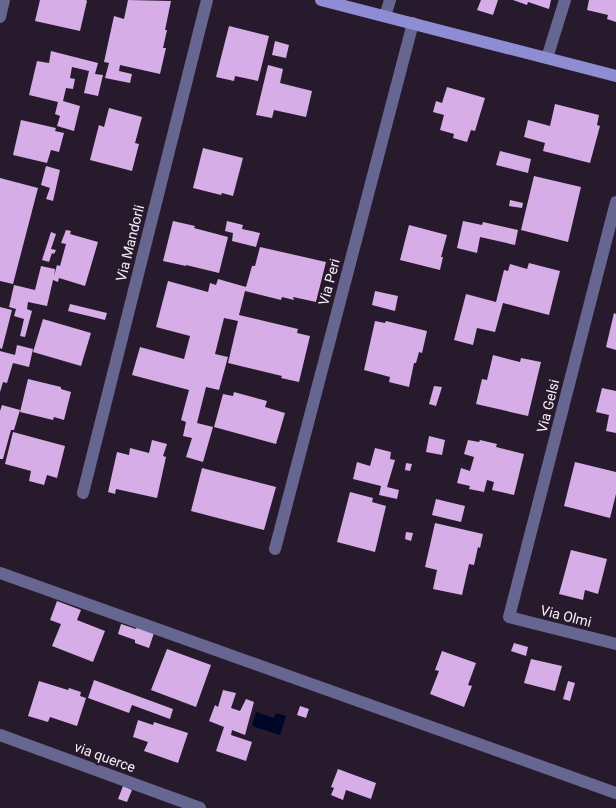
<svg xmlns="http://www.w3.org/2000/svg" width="616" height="808" viewBox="0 0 616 808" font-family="Roboto,sans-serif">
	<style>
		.water { fill: #000626 }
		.building { fill: #d6ade7 }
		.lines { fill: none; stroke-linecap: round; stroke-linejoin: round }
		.street { stroke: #666691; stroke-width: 12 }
		.secondary { stroke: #8e8dd3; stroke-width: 12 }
		.labels { text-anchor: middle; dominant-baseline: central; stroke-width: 5; stroke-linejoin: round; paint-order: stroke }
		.street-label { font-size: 14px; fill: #f7eefb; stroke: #271a2c }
	</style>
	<rect width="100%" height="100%" fill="#271a2c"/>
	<path class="water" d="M256 712 274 718 276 713 286 716 280 735 252 726Z"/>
	<g class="building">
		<path d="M40 0H86L87 1 80 31 35 21Z"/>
		<path d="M128 0 171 1 165 30H167L163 48H166L160 74 120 65 119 71 132 74 130 83 105 78 109 63 104 62 114 16 124 19Z"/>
		<path d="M481 0H498L493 15 477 10Z"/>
		<path d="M513 0H551L549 9 528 2 527 5Z"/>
		<path d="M589 0H616V22L607 19 608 15 587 10Z"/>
		<path d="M229 26 269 36 258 81 235 76 234 81 216 77Z"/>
		<path d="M275 41 289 45 286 58 272 55Z"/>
		<path d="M51 51 98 63 95 74 103 75 98 96 84 93 89 71 72 67 70 78 75 79 73 89 66 88 63 101 80 106 74 131 57 126 60 116 55 114 58 102 29 95 37 61 49 63Z"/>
		<path d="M268 65 283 69 280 83 312 91 306 117 274 110 272 118 256 115Z"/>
		<path d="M447 87 485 98 475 131 471 130 467 142 453 138 454 134 440 130 444 115 433 112 436 101 442 103Z"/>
		<path d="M555 104 599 115 597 125 600 126 590 163 543 151 545 143 524 137 528 120 550 126Z"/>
		<path d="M109 108 142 117 135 143 139 144 132 171 90 160 99 125 104 127Z"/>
		<path d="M21 120 56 128 55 131 64 133 59 152 51 150 47 163 13 155Z"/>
		<path d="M203 148 243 158 233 196 222 193 221 195 193 188Z"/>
		<path d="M500 151 531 159 528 173 496 165Z"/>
		<path d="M46 166 60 170 53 201 46 199 50 188 41 185Z"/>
		<path d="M534 176 581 187 568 242 521 230Z"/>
		<path d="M0 178 38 188 13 284 0 281Z"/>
		<path d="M510 200 523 203 522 208 509 206Z"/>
		<path d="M173 221 195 226 194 228 228 237 219 273 186 265V266L163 261Z"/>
		<path d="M227 221 243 225 242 229 260 233 256 247 232 241 233 233 225 231Z"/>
		<path d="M463 221 482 225 483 222 518 230 515 245 480 237 477 253 457 248Z"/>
		<path d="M409 225 447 235 441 257H443L440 270 400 260Z"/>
		<path d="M66 230 71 231 70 234 98 242 85 286 59 278 58 282 53 280 47 306 28 302 27 309 32 311 25 337 20 336 24 319 14 316 16 309 9 307 14 285 35 290 41 266 55 269 54 276 57 265 60 266 66 244 61 243Z"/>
		<path d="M51 232 56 234 51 249 56 250 54 254 52 253 49 262 42 260Z"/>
		<path d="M260 247 326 262 316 302 293 297 294 300 282 297 281 300 245 291 239 315 298 329 297 333 310 336 299 382 281 378 282 376 228 363 238 321 224 318 215 354 228 357 219 390 206 387 197 423 213 427 203 462 186 457 192 438 183 436 186 422 181 420 189 390 132 375 140 347 184 359 190 336 156 327 168 281 208 292 210 283 216 285 218 279 246 287 252 266H255Z"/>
		<path d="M529 263 560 271 549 315 503 303 495 332 477 328 473 345 454 340 466 294 496 302 504 270 508 271 510 264 527 269Z"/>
		<path d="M375 291 398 296 395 311 372 305Z"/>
		<path d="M70 304 107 313 105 320 68 311Z"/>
		<path d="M0 307 12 310 2 349 0 348Z"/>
		<path d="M614 313 616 314V350L606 347Z"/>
		<path d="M43 319 91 333 81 366 33 352Z"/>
		<path d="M375 321 385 323 386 321 427 331 422 353 419 352 416 363H414L409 387 389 382 390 377 364 370Z"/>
		<path d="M17 345 33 349 29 367 13 363 7 383 3 382 0 392V351L15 355Z"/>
		<path d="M493 355 520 362 521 358 541 362 528 416 476 404 482 379 487 380Z"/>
		<path d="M28 379 61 387V389L71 392 64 420 54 417 53 420 20 412Z"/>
		<path d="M434 386 442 387 436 406 429 404Z"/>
		<path d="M602 388 616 391V433L606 431 609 415 596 412Z"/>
		<path d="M234 392 267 401 265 407 285 413 276 444 214 427 223 394 233 396Z"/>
		<path d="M2 405 20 410 14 430H11L3 459H0V411Z"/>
		<path d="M13 432 65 446 57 478 47 475 44 485 29 481 31 471 5 464Z"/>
		<path d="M429 436 445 440 442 455 426 452Z"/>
		<path d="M152 440 167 444 163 456 166 457 157 498 116 489 115 494 108 492 117 452 129 455 130 448 149 453Z"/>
		<path d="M468 440 479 442 480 440 497 444 496 447 524 454 514 495 492 490 494 482 487 480 484 492 469 489 470 486 457 483 461 468 470 471 474 457 464 454Z"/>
		<path d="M375 448 391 452 390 459 395 460 387 487 399 490 397 499 379 495 381 486 353 479 357 462 370 466Z"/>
		<path d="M575 462 616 472V494L610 518 564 506Z"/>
		<path d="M406 463 412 464 410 471 405 470Z"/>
		<path d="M202 468 276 487 264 530 191 511Z"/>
		<path d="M350 492 373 498 372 502 386 506 375 552 337 542Z"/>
		<path d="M436 499 465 506 461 522 432 515Z"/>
		<path d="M435 523 483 534 480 548 478 547 474 565 469 564 462 595 433 589 437 570 425 567Z"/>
		<path d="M406 532 413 533 411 541 405 539Z"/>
		<path d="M571 550 607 559 598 594 585 590 583 600 559 594Z"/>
		<path d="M57 601 81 610 77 620 105 631 93 662 52 646 61 624 50 620Z"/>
		<path d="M121 624 136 629 137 627 154 633 149 648 135 643V640L118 634Z"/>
		<path d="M514 643 528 647 526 656 511 651Z"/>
		<path d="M167 649 211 665 196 707 151 690Z"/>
		<path d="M442 651 476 663 468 685 472 686 464 707 430 694 439 671 435 670Z"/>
		<path d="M531 659 562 666 555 691 524 683Z"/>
		<path d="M94 680 173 709 170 719 132 705 129 713 88 698Z"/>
		<path d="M39 681 68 690 69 688 81 692 80 696 86 698 77 726 50 717 48 722 28 716Z"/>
		<path d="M568 681 575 683 570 701 563 699Z"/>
		<path d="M223 690 236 693 231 708 240 711 246 699 254 702 245 735 232 730 231 735 252 742 246 761 216 751 224 727 209 721 215 705 218 707Z"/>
		<path d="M300 706 309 709 306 718 297 715Z"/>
		<path d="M138 720 153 725 154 722 188 733 178 763 144 751 148 742 133 737Z"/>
		<path d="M338 769 376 783 371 799 346 790 343 800 331 795 334 788 331 787Z"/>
		<path d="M123 786 132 790 127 802 118 799Z"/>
	</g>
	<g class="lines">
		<g class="street">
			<path d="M385 16 390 0"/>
			<path d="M0 17 4 0"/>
			<path d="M547 58 565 0"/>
			<path d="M616 202 509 617 616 644"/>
			<path d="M83 493 207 0"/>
			<path d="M275 549 413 23"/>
			<path d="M0 573 616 793"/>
			<path d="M0 735 200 808"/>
		</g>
		<path class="secondary" d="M321 0 616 76"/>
	</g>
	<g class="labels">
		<g class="street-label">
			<text transform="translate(130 243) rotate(-76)">Via Mandorli</text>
			<text transform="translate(329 282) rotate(-75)">Via Peri</text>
			<text transform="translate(548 406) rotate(-76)">Via Gelsi</text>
			<text transform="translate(566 616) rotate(14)">Via Olmi</text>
			<text transform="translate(105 757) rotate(20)">via querce</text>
		</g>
	</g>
</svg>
